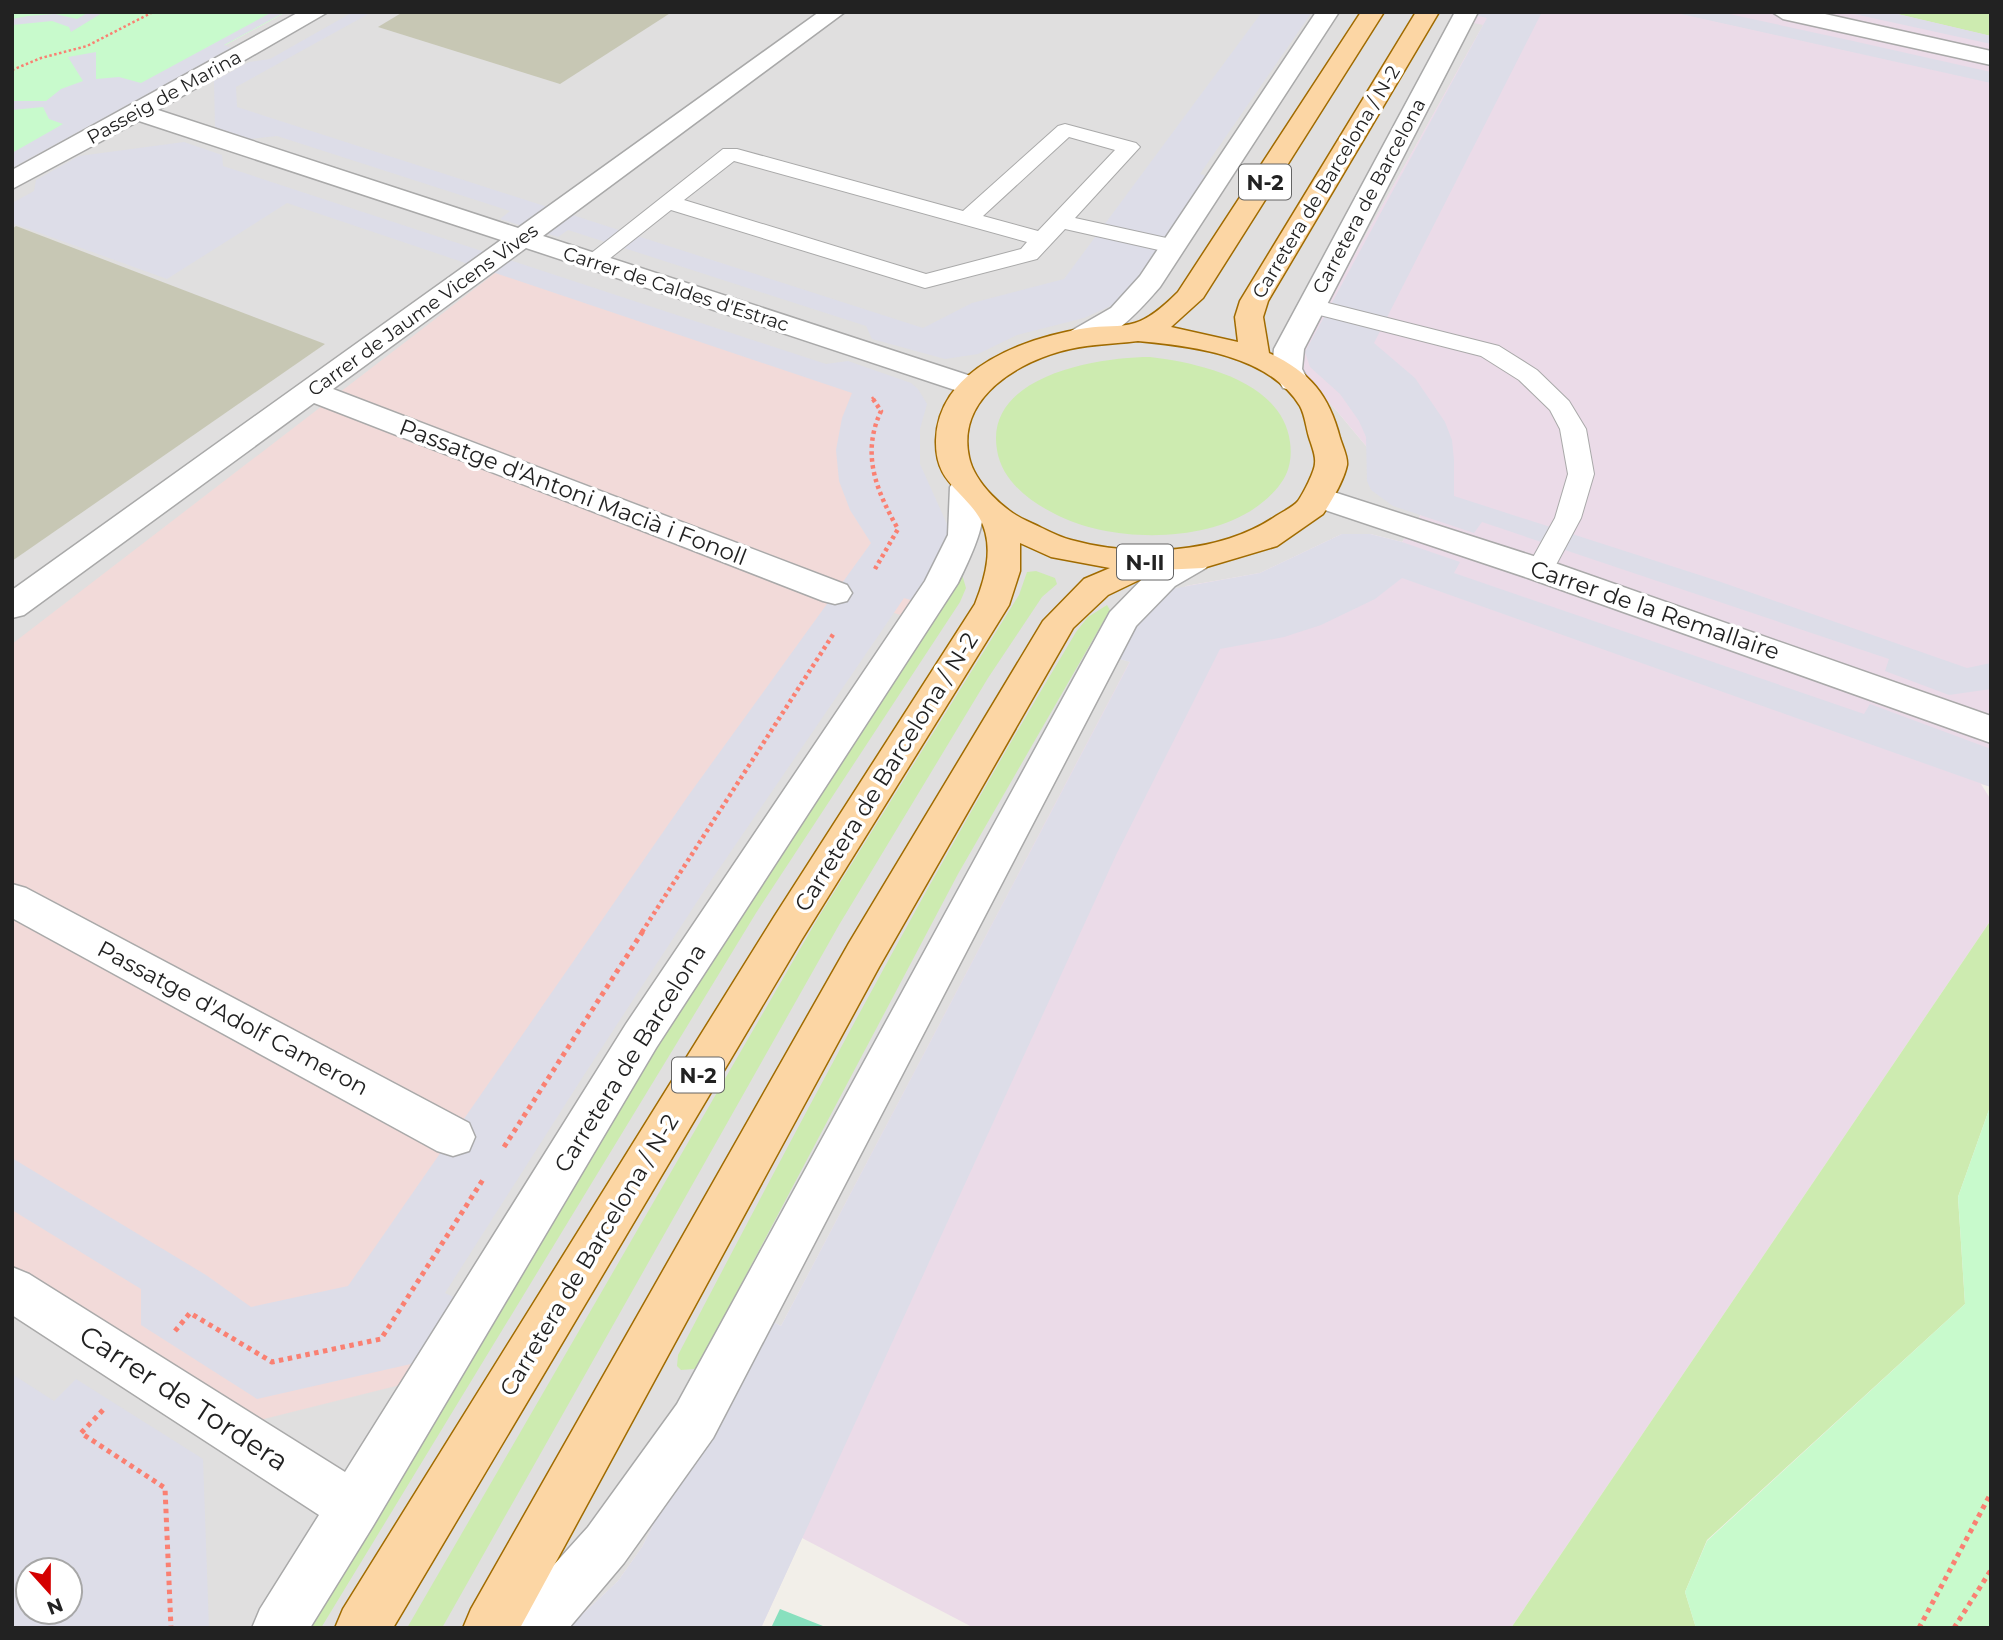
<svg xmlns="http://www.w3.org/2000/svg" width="2003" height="1640" viewBox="0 0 2003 1640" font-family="Montserrat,sans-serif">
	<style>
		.residential { fill: #e0dfdf; fill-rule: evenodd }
		.commercial { fill: #f2dad9 }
		.industrial { fill: #ebdbe8 }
		.construction { fill: #c7c7b4 }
		.grass { fill: #cdebb0 }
		.park { fill: #c8facc }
		.pitch { fill: #88e0be }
		.plaza { fill: #dddde8; fill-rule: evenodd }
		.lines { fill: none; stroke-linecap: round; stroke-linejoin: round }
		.lane-casing { stroke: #a9a9a9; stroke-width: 2 }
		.street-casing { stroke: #a9a9a9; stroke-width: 3 }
		.primary-casing { stroke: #a06b00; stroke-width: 3 }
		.path-far2 { stroke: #fa8072; stroke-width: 2.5; stroke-dasharray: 2.5 2.5; stroke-linecap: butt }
		.path-far1 { stroke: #fa8072; stroke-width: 4.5; stroke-dasharray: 3.5 3.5; stroke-linecap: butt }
		.path { stroke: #fa8072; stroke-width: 5; stroke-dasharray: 4.5 4.5; stroke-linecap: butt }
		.lane { fill: #fff; fill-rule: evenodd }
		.street { fill: #fff; fill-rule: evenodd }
		.primary { fill: #fcd6a4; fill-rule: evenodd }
		.labels { text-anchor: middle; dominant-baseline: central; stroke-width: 7; stroke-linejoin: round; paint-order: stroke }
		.far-street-label { font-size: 19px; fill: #222; stroke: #fff }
		.shield { fill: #fff; stroke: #646464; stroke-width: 2 }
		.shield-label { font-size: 21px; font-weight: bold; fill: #222 }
		.street-label { font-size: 23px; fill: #222; stroke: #fff }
		.near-street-label { font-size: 28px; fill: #222; stroke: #fff }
	</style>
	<rect width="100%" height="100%" fill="#f2efe9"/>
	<path class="residential" d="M286 12H1474L1470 22 1484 24 1293 365 1336 410 1422 513 1402 542 1370 534H1342L1260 573 1186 586 1113 657 1131 662 781 1326 761 1316 642 1547 618 1581 568 1628H12V161ZM28 1570H70V1612H28Z"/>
	<path class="commercial" d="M499 270 835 368 909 451 944 543 904 616 891 612 421 1312 439 1320 400 1385 252 1422 12 1271V644Z"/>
	<path class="industrial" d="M1474 12H1991V787L1981 784 1991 800V920L1511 1628H974L802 1538 761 1628H568L618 1581 642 1547 761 1316 781 1326 1130 661 1186 586 1260 573 1342 534H1370L1402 542 1422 513 1336 410 1293 365 1483 25 1469 22Z"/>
	<g class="construction">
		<path d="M403 12H672L560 84 378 27Z"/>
		<path d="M16 226 325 344 12 561V229Z"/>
	</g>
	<g class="grass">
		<path d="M1889 12H1991V36Z"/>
		<path d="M1150 357C1200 363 1282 381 1290 442 1292 456 1290 471 1281 483 1237 545 1118 547 1055 514 1029 501 1002 481 997 450 984 375 1099 357 1150 357Z"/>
		<path d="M961 571 966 588 960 602 756 913 321 1628H289L388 1464Z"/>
		<path d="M1036 571 1055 578 1057 584 1042 597 988 678 839 925 442 1628H407L818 918 1019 595 1027 572Z"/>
		<path d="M1107 605 1110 610 958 874 699 1364 694 1369 681 1370 677 1366 678 1355C806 1111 934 868 1076 632L1088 617Z"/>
		<path d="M1991 920V1104L1958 1197 1965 1304 1707 1540 1685 1592 1696 1628H1511Z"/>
	</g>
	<g class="park">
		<path d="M12 12H286L12 161Z"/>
		<path d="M1991 1104V1628H1696L1685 1592 1707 1541 1965 1304 1958 1197Z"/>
	</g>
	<path class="pitch" d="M780 1609 828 1628H771Z"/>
	<g class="plaza">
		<path d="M89 12 102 13 71 32 69 27 52 21 12 25V19L28 16 55 14 77 19Z"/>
		<path d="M272 12H285L224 45 231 48 12 168V153L63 124 49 119 43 107 12 110V101H46L61 89 83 81 68 57 96 52V79L119 77 141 83Z"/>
		<path d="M353 12H372L236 87 237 107 923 328 972 303 1064 279 1262 12H1312L1200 174 1209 177 1143 276 1119 302 1084 318 1017 335 978 354 945 359 872 339 866 326 568 230 558 237 500 219 510 211 277 136 250 139 215 127 214 81 249 62 270 59Z"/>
		<path d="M1476 12H1542L1374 343 1415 378 1445 422 1452 440 1454 460V496L1718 581 1967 668 1991 663V689L1949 695 1885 671 1889 659 1482 522 1474 533 1393 506 1371 490 1367 481 1366 437 1359 421 1340 394 1310 367 1305 352 1487 18 1474 15Z"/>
		<path d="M1672 12H1720L1853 41 1991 72V83Z"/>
		<path d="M1845 12H1889L1991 36V44Z"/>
		<path d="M184 142 222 155 223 166 826 364 848 361 911 383 918 389 927 404 920 429V464L951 533 918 602 904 598 706 888 584 1075 445 1293 462 1301 424 1361 257 1399 141 1325V1289L12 1210V1158L206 1275 251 1307 348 1286 688 796 871 543 850 510 839 481 836 450 842 418 852 393 287 203 167 279 12 223V203L34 191 36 180 79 156Z"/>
		<path d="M1342 534H1370L1402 542 1460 562 1454 573 1864 714 1870 704 1991 749V787L1402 578 1375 599 1321 625 1284 637 1220 649 1117 853 761 1628H568L618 1581 642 1547 761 1316 781 1326 1130 662 1112 657 1135 617 1166 590 1260 573Z"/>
		<path d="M12 1374 54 1401 76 1379 203 1459 209 1628H12ZM70 1570V1612H28V1570Z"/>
	</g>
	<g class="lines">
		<g class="lane-casing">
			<g id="lane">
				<path d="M1065 124 1136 143 1140 147 1075 218 1180 241 1183 246 1180 251 1172 253 1065 229 1037 259 925 288 671 210 599 267 591 269 580 262 723 149H737L963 211 1058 126ZM1069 137 1115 150 1038 231 983 216ZM734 161 1027 242 1021 249 926 274 684 200Z"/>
				<path d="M1312 299 1499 346 1537 370 1569 401 1586 429 1594 474 1581 518 1550 576 1540 579 1530 576 1526 570 1555 518 1568 474 1560 429 1550 410 1519 380 1481 356 1304 311 1300 306 1304 301Z"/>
			</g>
		</g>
		<g class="street-casing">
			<g id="street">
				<path d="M299 12H328L158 110 518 228 819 12H845L543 236 986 381 990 387 986 393 975 396 964 393 526 248 333 389 847 585 852 593 847 601 835 604 823 601 314 403 24 615 12 618V590L501 240 139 121 12 189V170Z"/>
				<path d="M1316 12H1339L1160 287C1140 310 1104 352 1071 343L1066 337 1071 331 1111 308 1140 276Z"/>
				<path d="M1455 12H1478L1304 349 1302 369 1309 382 1305 388 1294 391 1283 388 1272 369 1274 349Z"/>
				<path d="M1772 12H1816L1991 51V65L1783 19Z"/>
				<path d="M966 477 977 480C996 508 971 556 958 583L656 1048 373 1526 310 1628H252L260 1609 319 1515 12 1315V1267L29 1274 345 1472 626 1024 925 581 948 535 950 487 955 480Z"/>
				<path d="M1318 487 1552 562 1991 716V743L1528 578 1307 504 1302 497 1307 490Z"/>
				<path d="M1194 549 1206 552 1211 560 1206 568 1175 586 1136 626 713 1438 624 1563 569 1628H506L514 1609 588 1527 677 1404 1110 612 1151 570Z"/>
				<path d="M12 884 26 888 469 1123 475 1137 469 1151 453 1156 437 1151 12 918Z"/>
			</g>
		</g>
		<g class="primary-casing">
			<path id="primary" d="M1361 12H1384L1203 298 1171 327 1238 342 1235 317 1240 301 1416 12H1439L1268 301 1263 317 1269 353C1310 372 1329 395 1340 438 1342 445 1348 457 1347 465 1344 480 1331 502 1323 514L1277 546 1203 568 1160 570 1108 595 1073 628 879 967 520 1628H463L471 1609 849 943 1043 621 1084 579 1110 568 1051 557 1020 543V571L1009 605 802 939 393 1628H335L343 1609 774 917 975 604C986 577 995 544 979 517 960 487 935 482 936 440 938 367 1028 337 1087 328 1102 325 1120 328 1135 323 1151 318 1166 304 1178 292ZM1138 341C1192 346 1269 355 1300 406 1305 415 1306 427 1309 437 1311 444 1316 455 1315 463 1315 471 1303 494 1298 501 1293 507 1282 512 1276 516 1220 554 1136 558 1071 540 1056 536 1041 527 1027 521 1004 511 974 482 969 457 956 397 1020 360 1070 349 1092 344 1115 344 1138 341Z"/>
		</g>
		<g class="path-far2">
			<path d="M12 70 41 58 87 46 153 12"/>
			<path d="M872 397 874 400"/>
		</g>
		<g class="path-far1">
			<path d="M873 399 881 411C861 454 876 490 898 529L875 569"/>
			<path d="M642 932 834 633"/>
		</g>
		<g class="path">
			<path d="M504 1147 643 931"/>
			<path d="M175 1331 190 1313 272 1362 381 1339 484 1178"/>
			<path d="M103 1410 81 1433 165 1488 171 1628"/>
			<path d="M1919 1628 1991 1493"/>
			<path d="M1954 1628 1991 1570"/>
		</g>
		<use href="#lane" class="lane"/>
		<use href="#street" class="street"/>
		<use href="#primary" class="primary"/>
	</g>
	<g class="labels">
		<g class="far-street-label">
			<text transform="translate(164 97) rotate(-29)">Passeig de Marina</text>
			<text transform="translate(1326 182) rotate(-59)">Carretera de Barcelona / N-2</text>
			<text transform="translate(1369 196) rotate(-62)">Carretera de Barcelona</text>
			<text transform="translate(676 289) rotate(18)">Carrer de Caldes d'Estrac</text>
			<text transform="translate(423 310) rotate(-36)">Carrer de Jaume Vicens Vives</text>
		</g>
		<g class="shield">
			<rect x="1239" y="164.5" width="52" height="35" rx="5"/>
			<rect x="1117" y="544.5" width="56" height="35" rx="5"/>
			<rect x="672" y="1057.5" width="52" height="35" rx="5"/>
		</g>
		<g class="shield-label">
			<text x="1265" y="182">N-2</text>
			<text x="1145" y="562">N-II</text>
			<text x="698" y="1075">N-2</text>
		</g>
		<g class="street-label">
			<text transform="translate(573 492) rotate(21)">Passatge d'Antoni Macià i Fonoll</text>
			<text transform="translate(1655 610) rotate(19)">Carrer de la Remallaire</text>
			<text transform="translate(886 772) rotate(-58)">Carretera de Barcelona / N-2</text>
			<text transform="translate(233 1018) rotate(28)">Passatge d'Adolf Cameron</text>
			<text transform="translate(630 1058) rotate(-58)">Carretera de Barcelona</text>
			<text transform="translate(589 1255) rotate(-59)">Carretera de Barcelona / N-2</text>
		</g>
		<g class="near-street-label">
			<text transform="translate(184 1398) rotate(33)">Carrer de Tordera</text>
		</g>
	</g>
	<rect width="2003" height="1640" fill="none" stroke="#222222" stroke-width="28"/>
	<g transform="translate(49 1591) rotate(159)"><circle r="33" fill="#ffffff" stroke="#a7a7a7" stroke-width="2"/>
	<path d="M0-5L12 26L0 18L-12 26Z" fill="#d40000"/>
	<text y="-10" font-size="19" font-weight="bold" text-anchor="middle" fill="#222222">N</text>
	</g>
</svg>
